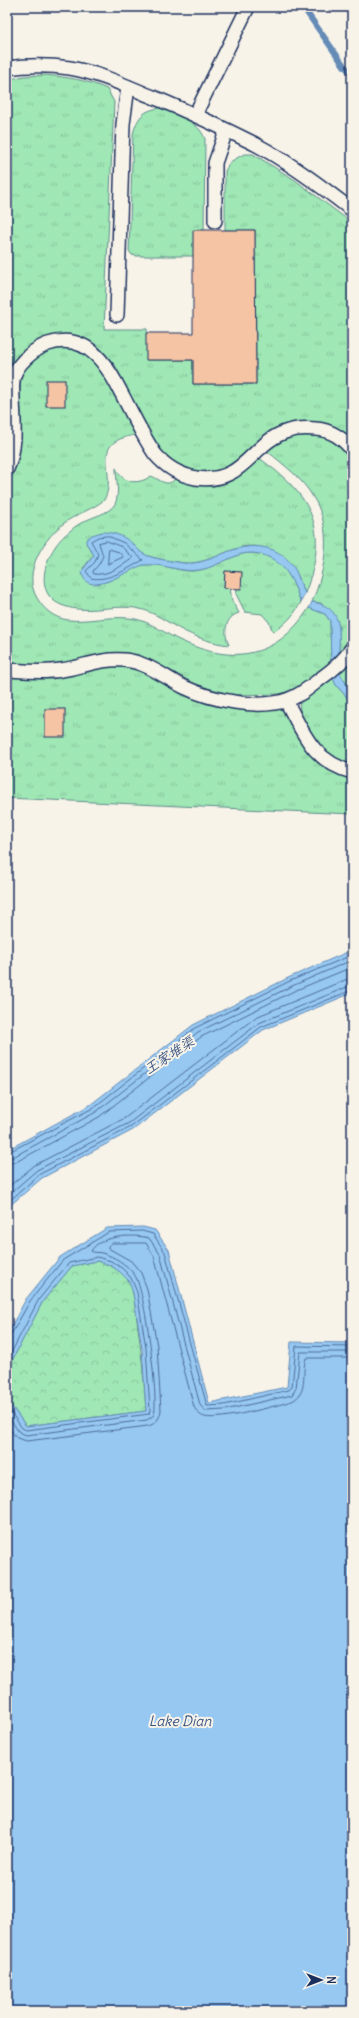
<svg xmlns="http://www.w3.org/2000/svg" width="359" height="2018" viewBox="0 0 359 2018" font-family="Delius,'LXGW WenKai TC',sans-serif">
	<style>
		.grass { fill: url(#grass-tufts); stroke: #5d8b8a }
		.forest { fill: url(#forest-crowns); stroke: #5d8b8a }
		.water { fill: #96c8f2; stroke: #658bb7 }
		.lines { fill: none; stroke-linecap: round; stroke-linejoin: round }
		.shore { stroke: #4c6c99; stroke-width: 1 }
		.stream { stroke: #658bb7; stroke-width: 6 }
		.building { fill: #f5c4a5; stroke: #1b2f5e }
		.service-casing { stroke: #1b2f5e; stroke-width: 16 }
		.service { stroke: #f7f3e8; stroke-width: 13 }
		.labels { text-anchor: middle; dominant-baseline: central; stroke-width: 4; stroke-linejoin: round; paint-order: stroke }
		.water-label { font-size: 14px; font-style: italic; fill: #3a5583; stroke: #f7f3e8 }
	</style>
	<defs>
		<pattern id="grass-tufts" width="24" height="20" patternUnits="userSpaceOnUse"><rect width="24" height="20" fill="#9fe7b5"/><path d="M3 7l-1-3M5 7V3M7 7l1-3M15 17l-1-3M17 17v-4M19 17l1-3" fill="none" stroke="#88c69e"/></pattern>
		<pattern id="forest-crowns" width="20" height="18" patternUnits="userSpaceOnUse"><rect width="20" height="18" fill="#9fe7b5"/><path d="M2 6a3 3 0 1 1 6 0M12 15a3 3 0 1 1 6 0" fill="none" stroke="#88c69e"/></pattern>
	</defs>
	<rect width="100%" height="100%" fill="#f7f3e8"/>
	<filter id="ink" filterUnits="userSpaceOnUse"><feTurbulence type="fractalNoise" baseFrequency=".025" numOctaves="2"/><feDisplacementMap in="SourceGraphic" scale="8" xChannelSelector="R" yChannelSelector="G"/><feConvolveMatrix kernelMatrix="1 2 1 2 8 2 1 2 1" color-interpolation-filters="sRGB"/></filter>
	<g filter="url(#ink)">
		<g class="grass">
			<path d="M45 75C67 77 87 80 107 89L114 102 104 329H147V360H193V384H256L255 230H225V171L230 162 244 154H253L295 180 352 223V440L341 431 314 423 241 458 220 471H195L173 462 155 445 115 365 96 346 86 340 59 335 47 338 17 359 8 372 7 377V80L24 76Z"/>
			<path d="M160 108C176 114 199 121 205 139L204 230 193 256H137L132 255 129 251 133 134C137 118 143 110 160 108Z"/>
			<path d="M67 347C104 357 119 404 136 435 86 442 119 473 104 500 93 509 79 513 67 521 45 536 21 572 37 598 44 610 54 618 68 620 88 622 108 616 128 618 146 619 160 630 175 638 229 665 275 661 309 608L325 614 330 621 331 664 304 684 281 694 232 695 208 691 114 653C93 655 74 664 53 666 38 667 22 666 7 662V483C17 466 21 446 21 426 21 381 10 355 67 347Z"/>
			<path d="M315 434C333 440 343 447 352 464V634L339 655V625L321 603 312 602C326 569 333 528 313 497 302 478 284 465 267 451L290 436Z"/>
			<path d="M259 458C313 496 330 530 305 593 301 586 300 577 295 571 282 550 258 541 235 549 218 555 203 564 185 563 176 562 151 558 143 554 132 547 126 538 113 533L86 543 94 555 83 568 89 582C109 587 122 572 139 566 157 560 176 572 193 571 209 570 222 561 236 556 255 548 278 557 289 575 294 583 297 593 301 602 294 615 286 624 273 632L269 622 262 614 245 612 236 594 241 572H225L224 588H230L232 601 239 613C225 617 223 633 229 645 212 643 195 637 180 629 167 622 154 612 140 609 115 603 89 615 64 606 31 595 45 554 64 536 70 531 76 525 83 522 93 516 109 514 115 504 120 494 116 479 116 468 122 484 139 485 151 476 160 479 167 489 176 478L192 484H212Z"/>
			<path d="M352 658V693L339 672Z"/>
			<path d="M108 664 121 665 146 671 180 691 282 708 352 778V814L7 798V676Z"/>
			<path d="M333 678 336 685 352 703V766C346 764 337 762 332 758 320 749 296 716 300 702Z"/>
		</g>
		<path class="forest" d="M97 1261C109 1265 120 1269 128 1280 134 1289 134 1303 136 1313 141 1346 144 1378 146 1411L26 1426 7 1400V1370L43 1301 72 1266Z"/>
		<g class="water">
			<path d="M102 532C114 532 124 536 133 544 136 547 140 552 144 554 152 559 173 561 183 563 198 565 213 558 227 552 252 542 281 544 296 571 299 578 301 586 305 593L301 602C297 593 294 583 288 574 277 557 255 548 236 556 223 561 212 568 199 570 180 573 163 563 144 565 133 566 85 603 82 571L94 555 86 543V540L92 535Z"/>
			<path d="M312 602C344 607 339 630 339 655L331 664 330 621 325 614 309 608Z"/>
			<path d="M339 672 352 693V703L336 685 333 678Z"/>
			<path d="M352 950V993L263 1030 133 1130 42 1178 7 1208V1150L90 1105 193 1025 288 978Z"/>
			<path d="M143 1227 155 1230 169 1250 209 1403 287 1387 291 1342 352 1343V2011H7V1400L26 1426 146 1411 142 1348 133 1293 129 1281 120 1272 110 1265 97 1261 72 1266 43 1301 7 1370V1334L26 1299 60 1257 107 1228Z"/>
		</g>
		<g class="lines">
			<g class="shore">
				<path d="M108 536 124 543 143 560C129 568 108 582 91 578L86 571 95 562 98 554 91 541 98 537Z"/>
				<path d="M107 541 122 547 133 558C122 566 107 576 94 574L93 571 99 564 103 556 99 543Z"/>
				<path d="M109 549 119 552 123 557 108 564Z"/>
				<path d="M7 1153 93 1108 195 1028 290 981 352 955"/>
				<path d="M7 1158 13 1157 96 1112 198 1032 292 986 352 960"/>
				<path d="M7 1164 16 1162 99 1117 201 1037 294 991 352 967"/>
				<path d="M7 1188 35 1165 125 1118 256 1017 345 980 352 979"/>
				<path d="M7 1196 37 1170 129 1123 259 1023 352 985"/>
				<path d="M7 1203 40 1174 131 1127 261 1027 352 990"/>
				<path d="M7 1335 12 1333 30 1301 63 1260 109 1232 142 1231 153 1234 165 1252 207 1406 224 1405 289 1390 292 1387 296 1346 352 1347"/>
				<path d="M7 1361 39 1299 69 1263 97 1257 111 1261 123 1269 131 1278 137 1292 146 1348 150 1410 149 1414 26 1430 22 1428 7 1407"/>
				<path d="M7 1415 19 1432 26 1435 147 1420 154 1415C159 1400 145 1287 134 1274 125 1263 115 1257 102 1253 98 1252 94 1253 91 1251 100 1235 133 1234 149 1238L160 1254 200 1405 205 1411 225 1410 292 1395 296 1388 300 1352H352"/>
				<path d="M7 1426 17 1438 27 1441 148 1426C156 1424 160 1418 161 1410L157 1346 147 1289 141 1273 131 1261 108 1248V1246L112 1243H146L154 1256 194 1407C197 1412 200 1416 205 1417 220 1421 276 1406 292 1401 309 1393 301 1372 306 1358H352"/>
			</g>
			<path class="stream" d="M303 7 345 67 352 73"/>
		</g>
		<g class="building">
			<path d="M193 230H255L256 384H193V360H146V333H193Z"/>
			<rect x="46" y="380" width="19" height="26"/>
			<path d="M225 571 242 572 241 589 224 588Z"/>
			<rect x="45" y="709" width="20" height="28"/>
		</g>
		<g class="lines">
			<g class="service-casing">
				<g id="service">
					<path d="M7 68C28 65 49 65 70 68 99 73 126 86 153 97 187 111 221 127 255 144 289 162 321 186 352 210"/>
					<path d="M195 115 248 7"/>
					<path d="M215 221V163L226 131"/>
					<path d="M117 315 123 124 128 87"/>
					<path d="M7 469C17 447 14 423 13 400 13 392 11 381 15 373 20 361 36 348 48 344 92 330 111 373 127 404 136 421 144 438 155 454 166 467 179 475 196 478 245 485 251 442 288 431 297 428 307 428 316 429 330 430 343 438 352 450"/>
					<path d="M7 670C25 671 43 673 61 670 83 667 101 658 124 660 147 662 164 677 184 687 211 700 258 710 287 700 300 696 310 687 320 679 333 670 344 661 352 648"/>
					<path d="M286 701C304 733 312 761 352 772"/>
				</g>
			</g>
			<use href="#service" class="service"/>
		</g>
	</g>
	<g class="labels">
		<g class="water-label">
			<text transform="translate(169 1055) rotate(-33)">王家堆渠</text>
			<text x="180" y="1721">Lake Dian</text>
		</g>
	</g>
	<rect width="359" height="2018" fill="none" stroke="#f7f3e8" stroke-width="24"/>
	<rect x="12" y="12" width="335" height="1994" fill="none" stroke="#1b2f5e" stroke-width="1.5" filter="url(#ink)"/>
	<g transform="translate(321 1980) rotate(90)" stroke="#f7f3e8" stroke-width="3" paint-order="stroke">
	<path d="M0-3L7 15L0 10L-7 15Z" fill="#1b2f5e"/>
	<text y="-6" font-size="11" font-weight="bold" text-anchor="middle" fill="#1b2f5e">N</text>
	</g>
</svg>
